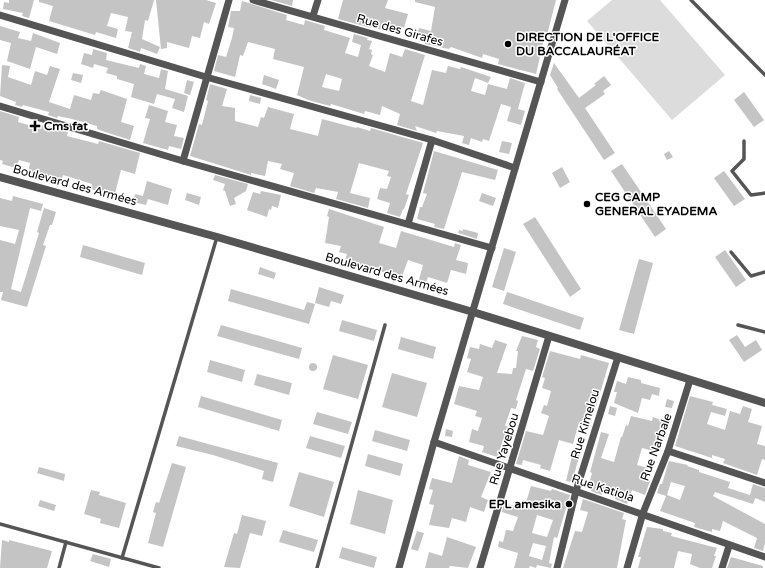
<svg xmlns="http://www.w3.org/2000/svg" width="765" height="568" viewBox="0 0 765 568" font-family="'Varela Round',sans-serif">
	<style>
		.green { fill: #dcdcdc }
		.building { fill: #c4c4c4; fill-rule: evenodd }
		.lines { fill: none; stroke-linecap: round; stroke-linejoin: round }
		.service { stroke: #555; stroke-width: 3.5 }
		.minor { stroke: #555; stroke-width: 7 }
		.tertiary { stroke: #555; stroke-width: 8 }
		.poi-dot { fill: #000; stroke: #fff; stroke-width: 1.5 }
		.labels { text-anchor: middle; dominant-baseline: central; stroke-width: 3; stroke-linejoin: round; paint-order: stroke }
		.street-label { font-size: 12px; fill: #000; stroke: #fff }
		.poi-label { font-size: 12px; font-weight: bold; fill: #000; stroke: #fff; text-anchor: start }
	</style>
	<rect width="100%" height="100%" fill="#fff"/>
	<path class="green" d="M612 0H660L725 75 672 120 587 21Z"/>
	<g class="building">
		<path d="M9 0H34L29 18 22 16 23 13 3 9 4 2 9 3Z"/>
		<path d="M39 0H154L148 21 145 20 142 39 160 47 157 54 141 48 140 52 128 48 132 32 125 31 128 17 111 13 107 26 118 29 116 38 96 32 95 35 49 21 53 6 39 2Z"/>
		<path d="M156 0H206L216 3 209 24 204 22 200 38 192 36 189 48 167 42V48L161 49Z"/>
		<path d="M271 0H293L292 6Z"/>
		<path d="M343 0H388L385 8 408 14 404 28 402 27 401 34 371 27V28L338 19Z"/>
		<path d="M415 0H556L548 31 546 35H545L536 74 498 64 499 59 483 54 482 58 451 47 449 49 425 44V37L417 35 419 28 431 31 435 7 415 2Z"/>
		<path d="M242 1 287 15 286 20 304 25 305 20 325 26 324 30 350 38 345 53 358 57 361 45 352 42 354 34 368 38 367 40 372 41 369 49 372 50 371 54 373 55 369 66 385 72 390 53 402 57 405 49 425 55 411 101 423 105 432 70 446 73 448 66 460 69 461 67 491 77 488 83 475 78 471 91 485 95 488 84 507 89 510 78 525 83 518 109 525 111 521 125 507 121 511 107 501 104 489 141 483 139 482 142 471 138 469 145 462 143 464 136 437 131 436 133 415 126 417 131 397 125 400 114 382 106 380 115 365 111 364 114 331 104 330 106 308 100 297 95 304 67 273 59 275 49 248 42 243 56 240 55 235 77 214 71 218 55 226 57 232 38 234 28 228 27 231 11H240ZM326 74 342 79 339 91 322 87Z"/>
		<path d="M0 26 20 32 18 38 31 41 33 33 60 43 57 54 36 47 30 69 7 61 11 43 0 40Z"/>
		<path d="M93 49 107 53 106 60 139 68 140 64 146 66 144 74 159 78 161 69 168 71 165 89 188 96 184 112 172 108 175 99 157 94 154 104 131 97 134 84 117 79V76L106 73 108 68 94 64 93 68 81 64 84 53 92 55Z"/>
		<path d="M554 63 579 98 596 85 594 84 604 76 611 85 603 91 605 94 585 108 615 153 604 160 557 89 558 88 550 75Z"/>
		<path d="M2 65 10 66 8 77 31 85 35 71 47 75 50 66 60 69 49 102 70 109 74 95 91 100 93 93 99 94 101 90 127 99 121 122 134 126 130 140 102 131 97 129V126L72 119 58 116 57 118 48 115 49 112 23 105 22 107 15 105 16 102 0 96Z"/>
		<path d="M73 73 83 75 81 83 71 80Z"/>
		<path d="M264 75 279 80 276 89 262 84Z"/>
		<path d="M187 80 194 82 190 95 184 93Z"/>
		<path d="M210 84 227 89 222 106 235 108V121L258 127 261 117 264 118 268 107 294 114 290 129 318 136 322 119 356 128 357 127 370 131 371 128 423 143 406 194 409 195 404 209H403L400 217 387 213 390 203 377 199 380 188 387 189 391 177 387 176 389 171 359 163 350 193 370 198 368 208 336 199 338 192 316 188 314 193 290 186 294 173 280 169 282 164 268 161 265 176 251 173V175L190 156 199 124 202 125 208 101 206 100Z"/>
		<path d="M744 92 764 120 754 127 734 100Z"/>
		<path d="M250 95 261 98 260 104 249 101Z"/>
		<path d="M149 105 168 111 165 122 177 125 174 136 184 138 181 149 169 146 168 150 143 143 150 119 145 118Z"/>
		<path d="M0 111 19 117 18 122 32 126 33 123 44 126V125L68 132 67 136 98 144 99 141 140 153 135 174 121 170 115 193 103 190 102 193 91 189 92 184 63 175 61 182 28 173 30 163 19 160 16 168 2 164 3 161 0 160Z"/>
		<path d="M502 141 512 143 509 154 499 152Z"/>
		<path d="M434 151 498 170 495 180 462 172 444 229 434 227 435 224 417 219 420 207H422L427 194 423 193Z"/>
		<path d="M669 151 673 157 667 160 664 154Z"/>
		<path d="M622 164 666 229 655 237 611 171Z"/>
		<path d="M562 167 570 182 560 188 552 173Z"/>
		<path d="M724 171 745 199 734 206 714 178Z"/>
		<path d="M215 175 248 184 246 191 234 198 236 204 230 206 225 191 223 190 225 184 213 180Z"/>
		<path d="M147 181 172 189 168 205 148 199 146 205 133 202 135 194 143 196Z"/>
		<path d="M261 191 281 195 278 208 272 206 271 210 269 209 267 217 247 210 253 192 260 194Z"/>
		<path d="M187 193 201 197 199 205 185 200Z"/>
		<path d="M482 193 496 198 493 206 479 201Z"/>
		<path d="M13 196 43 204 41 211 30 208 11 289 21 292 39 233 37 232 44 208 56 212 52 225H50L43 245 46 246 27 307 1 300 3 292H0V240L15 244 19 230 0 226V198L12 201Z"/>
		<path d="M329 209 384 227 379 243 396 248 401 231 454 247 455 243 461 245 456 260 468 263 466 274 451 270 447 283 428 277 425 285 418 283 423 265 408 260 402 276 391 272 390 274 345 261 347 254 339 252 341 246 325 243 329 217 327 216Z"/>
		<path d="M535 217 581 289 570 297 523 224Z"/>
		<path d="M463 229 478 233 477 239 458 233 459 230 463 231Z"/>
		<path d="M83 245 145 263 142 275 80 257Z"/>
		<path d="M504 248 516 252 504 291 492 287Z"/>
		<path d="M725 250 746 280 736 287 715 257Z"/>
		<path d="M639 259 653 263 634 334 619 330Z"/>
		<path d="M260 267 276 273 274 279 258 274Z"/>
		<path d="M319 287 344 295 341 304 331 301 329 307 315 303Z"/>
		<path d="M231 289 304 310 307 302 315 304 309 324 228 301Z"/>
		<path d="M507 292 584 318 580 330 503 304Z"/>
		<path d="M342 320 377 330 374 341 339 331Z"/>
		<path d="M221 325 302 348 299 359 217 336Z"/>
		<path d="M737 335 745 347 756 340 762 350 744 362 729 340Z"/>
		<path d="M522 336 538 340 536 347 540 349 533 371 526 369 516 400 518 401 516 409 511 408 505 426 511 428 507 439 504 438 497 457 482 452 484 446 469 442 472 429 478 431 482 418 475 416 477 411 454 404 459 386 479 390 483 377 467 372 471 359 467 358 470 347 479 349 480 344 492 348 495 340 507 344 497 373 512 374 513 368H516L518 351H516Z"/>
		<path d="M401 337 436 347 433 359 398 349Z"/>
		<path d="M550 351 580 359 581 355 609 363 595 410 587 407 582 423 579 422 573 444 559 440 550 471 540 468 541 465 523 460 522 465 516 464 526 431 543 435 549 416 541 413 544 405 547 406 551 391 542 388 545 378 542 377Z"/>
		<path d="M333 355 368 365 358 399 323 389Z"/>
		<path d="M210 360 245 370 242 382 207 372Z"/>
		<circle cx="313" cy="367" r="4"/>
		<path d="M392 373 427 383 417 417 382 407Z"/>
		<path d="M257 374 292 383 289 395 254 385Z"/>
		<path d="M628 377 641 380V383L660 388 659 396 652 394 650 400 642 398 638 413 614 403 617 392H614L617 381 626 384Z"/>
		<path d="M201 396 282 420 279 431 198 407Z"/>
		<path d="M690 396 713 402 712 405 727 409 725 416 711 412 707 424 725 430 730 411 740 414 743 406 752 409 748 422 762 426 757 444 765 446V460L762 459 757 475 723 463 725 459 712 455V458L675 446Z"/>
		<path d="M667 399 674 401 672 408 665 407Z"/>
		<path d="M610 406 617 408 615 416 608 414Z"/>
		<path d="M317 412 352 422 348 434 313 424Z"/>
		<path d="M631 416 652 421 653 417 667 422 657 452 642 448 637 465 648 468 645 479 650 481 645 495 632 490 627 504 615 499 616 494 603 491 602 495 591 491 592 488 588 487 592 473 590 472 592 465 601 432 609 434 601 458 614 462 621 437H622L626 425 628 426Z"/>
		<path d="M446 429 453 431 452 437 445 436Z"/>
		<path d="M375 430 410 440 407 451 372 441Z"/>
		<path d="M179 436 278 463 273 482 262 479 264 471 213 455 176 446Z"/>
		<path d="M310 436 345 446 341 458 306 448Z"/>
		<path d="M574 448 581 450 572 482 566 481Z"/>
		<path d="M368 454 403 464 400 476 365 466Z"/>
		<path d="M459 456 469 460 468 465 491 472 481 497 488 500 484 512 470 507 466 522 452 518 449 528 429 525 434 505 429 504 433 490 429 489 432 478 452 483Z"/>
		<path d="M669 461 688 465 687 466 699 470V472L730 482 728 488 750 495 753 484 765 488V502L755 498 753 504 715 492 713 496 765 524V543L763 551 754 548 757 538 723 521 720 531 712 529V532L694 527 695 523 660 511 666 496 657 493 660 484H662ZM671 482 685 486 680 500 667 495Z"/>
		<path d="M172 463 186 467 163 547 148 543 156 513 153 512 156 502 159 503Z"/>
		<path d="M39 467 65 474 64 481 37 473Z"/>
		<path d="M299 472 334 482 324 517 289 506Z"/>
		<path d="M531 486 551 491 552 489 570 495 559 532 557 538 554 537 549 563 552 564 551 568 537 565 536 568 530 566 529 568H514L518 553 498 547 499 541 503 542 506 530 513 531 518 517 502 512 504 503 524 509ZM537 515 553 520 547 537 532 533ZM533 543 546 546 542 560 529 556Z"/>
		<path d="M91 490 100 492 99 495 126 503 119 528 100 523 101 519 84 514Z"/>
		<path d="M358 490 393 500 385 534 350 524Z"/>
		<path d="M583 499 624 513 622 519 626 520 617 568H563L575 531 582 532 588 512 580 510Z"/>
		<path d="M40 500 56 505 54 511 38 506Z"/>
		<path d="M242 515 266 521 262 536 250 533 240 568 224 567 234 533 237 534Z"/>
		<path d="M647 527 663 529V531L672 533 671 536 717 548 714 556H716L712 568H700L690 564 692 554 678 551 674 568H638L641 557H638Z"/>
		<path d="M283 530 318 540 314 552 279 542Z"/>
		<path d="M417 531 424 533 418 551 411 549Z"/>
		<path d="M447 537 476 547 468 568 450 566 449 568H425L429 552 442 556Z"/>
		<path d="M2 540 9 542V540L52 551 47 568H0Z"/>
		<path d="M342 547 377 557 374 568 339 558Z"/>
		<path d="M93 554 111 559 109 567 90 561Z"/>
		<path d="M731 557 763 566V568H727Z"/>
	</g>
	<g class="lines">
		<g class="service">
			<path d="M691 0 765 75"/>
			<path d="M744 141V159L732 171 751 195 765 193"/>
			<path d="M731 252 751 276 765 272"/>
			<path d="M738 325 765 332"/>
			<path d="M0 524 159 568"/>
			<path d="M122 558 217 237"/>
			<path d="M59 568 66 542"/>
			<path d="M317 568 385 325"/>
		</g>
		<g class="minor">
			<path d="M253 0 541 82"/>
			<path d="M0 15 206 77 432 140 515 168"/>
			<path d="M313 16 318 0"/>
			<path d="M0 106 183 161 492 248"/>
			<path d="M183 161 229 0"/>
			<path d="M408 224 432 140"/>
			<path d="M434 442 765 557"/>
			<path d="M668 451 765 483"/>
			<path d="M399 568 434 442 565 0"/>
			<path d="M480 568 549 336"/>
			<path d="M557 568 576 491 618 357"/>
			<path d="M627 568 643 513 668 451 690 380"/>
			<path d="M722 568 729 546"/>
		</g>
		<path class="tertiary" d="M0 177 217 237 473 312 765 403"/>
	</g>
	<g class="poi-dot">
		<circle cx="508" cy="44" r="4"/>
		<path d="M33 120h4v4h4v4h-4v4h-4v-4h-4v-4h4z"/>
		<circle cx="587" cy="204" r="4"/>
		<circle cx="569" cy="504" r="4"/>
	</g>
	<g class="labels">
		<g class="street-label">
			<text transform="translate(400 30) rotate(16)">Rue des Girafes</text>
			<text transform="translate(75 185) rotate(15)">Boulevard des Armées</text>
			<text transform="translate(387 274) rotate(16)">Boulevard des Armées</text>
			<text transform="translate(585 424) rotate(-73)">Rue Kimelou</text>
			<text transform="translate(656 447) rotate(-70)">Rue Narbale</text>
			<text transform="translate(504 449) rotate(-73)">Rue Yayebou</text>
			<text transform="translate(603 488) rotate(18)">Rue Katiola</text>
		</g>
		<g class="poi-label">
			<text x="516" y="37">DIRECTION DE L'OFFICE<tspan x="516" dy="14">DU BACCALAURÉAT</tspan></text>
			<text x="44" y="126">Cms fat</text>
			<text x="595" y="197">CEG CAMP<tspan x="595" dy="14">GENERAL EYADEMA</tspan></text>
			<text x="561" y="504" text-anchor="end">EPL amesika</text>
		</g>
	</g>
</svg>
